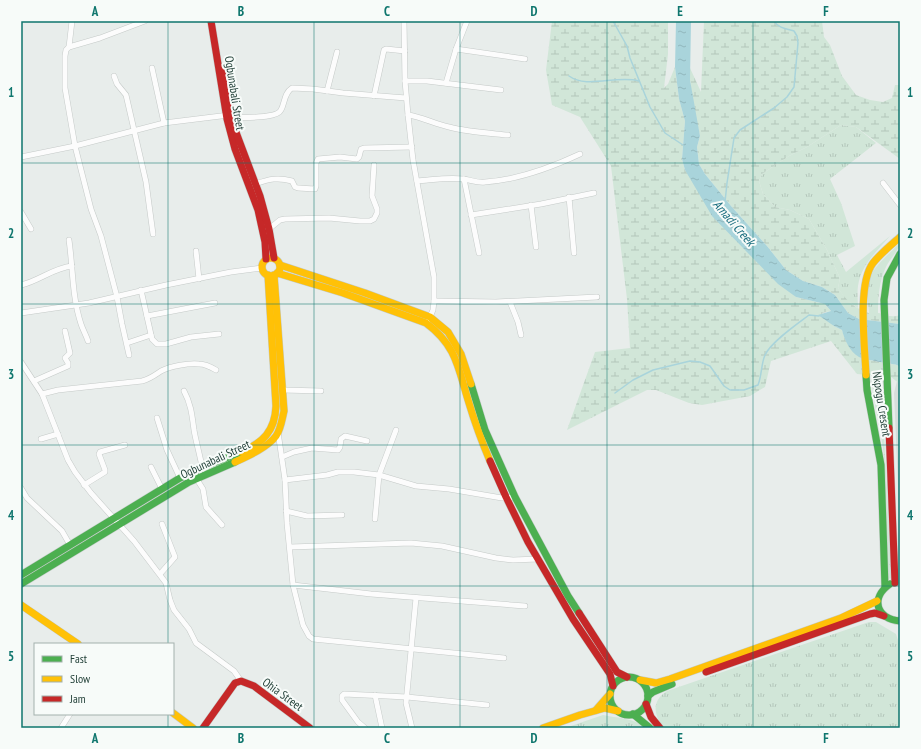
<svg xmlns="http://www.w3.org/2000/svg" width="921" height="749" viewBox="0 0 921 749" font-family="'PT Sans Narrow',sans-serif">
	<style>
		.built { fill: #d6dedb }
		.grass { fill: url(#grass-tufts) }
		.wetland { fill: url(#wetland-marsh) }
		.water { fill: url(#water-ripples) }
		.lines { fill: none; stroke-linecap: round; stroke-linejoin: round }
		.stream { stroke: #a9d4db; stroke-width: 1.5 }
		.street-casing { stroke: #c5cac8; stroke-width: 6 }
		.fast-casing { stroke: #c3cbc8; stroke-width: 8 }
		.slow-casing { stroke: #c3cbc8; stroke-width: 8 }
		.jam-casing { stroke: #c3cbc8; stroke-width: 8 }
		.street { stroke: #fcfcfc; stroke-width: 5 }
		.fast { stroke: #4caf50; stroke-width: 7 }
		.slow { stroke: #ffc107; stroke-width: 7 }
		.jam { stroke: #c62828; stroke-width: 7 }
		.grid { fill: none; stroke: #0f766e; stroke-width: 1; stroke-opacity: 0.55 }
		.labels { text-anchor: middle; dominant-baseline: central; stroke-width: 4; stroke-linejoin: round; paint-order: stroke }
		.street-label { font-size: 12px; fill: #24423a; stroke: #f7fbf9 }
		.water-label { font-size: 13px; font-style: italic; fill: #1c6f80; stroke: #f7fbf9 }
		.neatline { fill: none; stroke: #0f766e; stroke-width: 1.5 }
		.grid-label { font-size: 13px; text-anchor: middle; font-weight: bold; fill: #0f766e }
	</style>
	<defs>
		<pattern id="grass-tufts" width="24" height="20" patternUnits="userSpaceOnUse"><rect width="24" height="20" fill="#d1e6d8"/><path d="M3 7l-1-3M5 7V3M7 7l1-3M15 17l-1-3M17 17v-4M19 17l1-3" fill="none" stroke="#b3c6ba"/></pattern>
		<pattern id="wetland-marsh" width="20" height="14" patternUnits="userSpaceOnUse"><rect width="20" height="14" fill="#d1e6d8"/><path d="M1 5h8M5 5V1M11 12h8M15 12V8" fill="none" stroke="#b3c6ba"/></pattern>
		<pattern id="water-ripples" width="26" height="14" patternUnits="userSpaceOnUse"><rect width="26" height="14" fill="#a9d4db"/><path d="M2 4q2-2 4 0t4 0M15 11q2-2 4 0t4 0" fill="none" stroke="#91b7bd"/></pattern>
	</defs>
	<rect width="100%" height="100%" fill="#e8edeb"/>
	<path class="built" d="M897 381 900 384V531L894 393Z"/>
	<g class="grass">
		<path d="M841 125 856 127 876 143 830 179 841 203 855 246 837 255 846 272 890 236C877 251 861 265 858 286 857 293 858 301 858 308L846 300 838 288 840 278 827 250 809 219 790 210 775 207 763 194 759 181 762 174 789 156 807 147Z"/>
		<path d="M900 243C900 249 889 260 886 267 879 281 878 298 878 313H869C864 273 873 269 900 243Z"/>
		<path d="M871 375 881 376 891 573 892 578 888 579C886 539 888 497 884 457 881 429 873 402 871 375Z"/>
		<path d="M869 622H876L896 634 900 647V728H663C654 714 651 701 667 691Z"/>
		<path d="M603 715C616 718 636 718 645 728H565Z"/>
	</g>
	<g class="wetland">
		<path d="M552 21H668V54L664 88 668 84 675 67 679 99 685 121 682 159 685 170 796 297 825 304 831 311 822 313 834 326 842 330C851 362 868 359 897 365L900 367V384L891 377 857 374 831 341 771 361 765 387 750 396 702 405 689 403 656 390H647L567 430 595 352 630 348 627 299 611 166 580 117 552 105 546 70Z"/>
		<path d="M704 21H822L824 37 830 45 842 76 856 95 870 100 883 102 892 98 895 85H900V159L856 127 841 125 807 147 789 156 762 174 759 181 763 194 775 207 790 210 809 219 827 250 840 278 838 288C846 300 855 309 869 313 872 313 876 313 879 313 886 315 892 318 900 315V324L859 319 848 313 835 295 822 287 803 281 786 270 767 246 731 206 705 174 699 164 697 147 700 136 693 106 690 80V68L701 92Z"/>
	</g>
	<path class="water" d="M676 21H691L690 80 700 136 697 147 699 164 705 174 731 206 767 246 786 270 803 281 822 287 835 295 848 313 859 319 900 324V367L897 365C889 363 864 360 859 357 850 352 844 339 842 330L834 326 818 315 831 311 825 304 796 297 778 284 712 216 685 170 682 159 685 121 679 99 675 67Z"/>
	<g class="lines">
		<g class="stream">
			<path d="M613 21 627 46 630 58 650 107 665 133 683 145"/>
			<path d="M569 76C587 89 616 75 639 81"/>
			<path d="M725 202 727 183 734 138 740 130 774 108 787 97 794 87 798 43 797 36 794 31C787 29 778 28 774 21"/>
			<path d="M615 393 633 380 653 370 690 361 700 362 710 366 724 386 730 390H744L758 385C762 375 761 364 765 355 771 342 797 324 809 315L819 316"/>
		</g>
		<g class="street-casing">
			<g id="street">
				<path d="M404 21 405 81 408 115 413 160 434 277V301L433 310 429 319"/>
				<path d="M69 47 72 21"/>
				<path d="M456 49 525 59"/>
				<path d="M152 68 164 123"/>
				<path d="M114 76 117 84 126 95 146 182 153 234"/>
				<path d="M405 81H427L501 90"/>
				<path d="M446 83 456 49 467 21"/>
				<path d="M327 91 337 52"/>
				<path d="M374 96 384 50 386 49 405 51"/>
				<path d="M408 115C422 117 435 124 449 127 468 132 488 133 508 135"/>
				<path d="M233 118C243 117 277 119 281 110 285 103 284 93 292 88L313 89 343 93 406 98"/>
				<path d="M21 157 75 146 164 123 229 115"/>
				<path d="M464 179 479 253"/>
				<path d="M417 181C432 180 448 177 463 179 471 180 477 183 485 182 517 180 550 168 580 154"/>
				<path d="M883 183 900 205"/>
				<path d="M255 184C269 179 278 177 292 181L295 187 298 188 315 189 316 186V163L318 159 340 157 357 159 359 157 361 149 364 148 412 147"/>
				<path d="M569 197 574 253"/>
				<path d="M531 205 536 247"/>
				<path d="M21 212 31 229"/>
				<path d="M471 215 541 204 594 193"/>
				<path d="M269 229 280 220 285 219 329 218 360 221H370L374 219 377 213V209L372 196 374 165"/>
				<path d="M69 240C73 268 72 297 81 324 83 330 86 335 88 341"/>
				<path d="M196 251 199 279"/>
				<path d="M21 285C39 281 53 268 72 266"/>
				<path d="M141 290 152 339 157 344H166L191 337 219 334"/>
				<path d="M434 301 496 302 597 297"/>
				<path d="M510 302 518 322 521 335"/>
				<path d="M21 313 89 303 166 285 231 272 262 268"/>
				<path d="M147 316 215 303"/>
				<path d="M127 343 151 335"/>
				<path d="M129 355 122 324 117 297 101 236 91 209 75 146 65 88V56L66 50 69 47 100 38 145 21"/>
				<path d="M21 362 42 394 68 460 75 472 91 493 134 541 166 583 170 600 174 610 189 629 196 643 234 671 241 681"/>
				<path d="M34 381 68 366V363L65 358 70 353 65 331"/>
				<path d="M283 390 321 391"/>
				<path d="M184 391C191 404 192 415 194 430 196 442 200 455 202 467"/>
				<path d="M42 394 58 390 142 381C150 379 155 375 161 371 171 366 188 363 199 364 205 364 211 367 216 370"/>
				<path d="M157 418 167 450 180 478"/>
				<path d="M278 432 285 480 287 523 293 585 303 625 309 636 313 639 504 658"/>
				<path d="M41 439 58 434"/>
				<path d="M282 457 294 452 312 448 338 450 340 447 341 439 345 436 367 441"/>
				<path d="M151 467 162 489"/>
				<path d="M196 478 203 489 206 507 222 525"/>
				<path d="M285 480 327 475 338 472H354L379 475 416 486 449 489 502 498 515 497"/>
				<path d="M84 485 105 472V470L99 454 100 452 125 445"/>
				<path d="M21 488 27 498 62 531 70 545"/>
				<path d="M286 511 307 516 342 515"/>
				<path d="M375 519 379 475 396 430"/>
				<path d="M290 547 411 543 442 546 496 558 513 560 538 559"/>
				<path d="M160 574 175 557 162 524"/>
				<path d="M293 585 371 594 525 606"/>
				<path d="M375 695 382 728"/>
				<path d="M61 728 70 714"/>
				<path d="M365 728 358 722 342 700V696L344 694 407 697 487 705"/>
				<path d="M412 728 406 703 416 598"/>
			</g>
		</g>
		<g class="fast-casing">
			<g id="fast">
				<path d="M866 375 867 390 881 465 885 587"/>
				<path d="M471 384 485 430 515 497 568 596 579 613"/>
				<path d="M889 428 884 300 887 278 900 254"/>
				<path d="M21 575 180 478 206 466 241 452"/>
				<path d="M21 584 189 482 235 462"/>
				<path d="M890 584C870 598 876 619 900 621"/>
				<circle cx="629" cy="696" r="19"/>
				<path d="M648 696 653 692 672 684"/>
				<path d="M633 714 650 728"/>
			</g>
		</g>
		<g class="slow-casing">
			<g id="slow">
				<circle cx="271" cy="267" r="9"/>
				<path d="M280 265 365 293 430 317 448 332 461 354 471 384"/>
				<path d="M277 273 343 293 426 323C457 346 458 368 469 403 475 423 482 442 490 461"/>
				<path d="M866 375C865 347 857 284 873 263 881 253 891 245 900 237"/>
				<path d="M241 452C263 443 275 431 276 406L268 275"/>
				<path d="M235 462C248 456 268 447 276 436 281 429 282 419 284 411L274 275"/>
				<path d="M21 605 78 644"/>
				<path d="M640 680 656 683 670 679 841 618 877 601"/>
				<path d="M596 710 610 694"/>
				<path d="M173 713 193 728"/>
				<path d="M543 728 580 715 605 708 618 711"/>
			</g>
		</g>
		<g class="jam-casing">
			<g id="jam">
				<path d="M211 21 227 119 235 149 258 210 265 242 266 259"/>
				<path d="M224 70 234 127 260 196 269 229 274 258"/>
				<path d="M889 428 895 583"/>
				<path d="M490 461 506 497 528 542 573 619 610 674 613 686"/>
				<path d="M579 613 617 672 627 677"/>
				<path d="M706 672 870 614 875 613 884 616"/>
				<path d="M646 704 651 717 660 728"/>
				<path d="M203 728 235 683 241 681 254 686 310 728"/>
			</g>
		</g>
		<use href="#street" class="street"/>
		<use href="#fast" class="fast"/>
		<use href="#slow" class="slow"/>
		<use href="#jam" class="jam"/>
	</g>
	<path class="grid" d="M168 21V644M314 21V728M460 21V728M607 21V728M753 21V728M21 163H900M21 304H900M21 445H900M21 586H900M168 714V728"/>
	<g class="labels">
		<g class="street-label">
			<text transform="translate(235 93) rotate(81)">Ogbunabali Street</text>
			<text transform="translate(882 404) rotate(81)">Nkpogu Cresent</text>
			<text transform="translate(215 459) rotate(-25)">Ogbunabali Street</text>
			<text transform="translate(283 694) rotate(36)">Ohia Street</text>
		</g>
		<g class="water-label">
			<text transform="translate(734 223) rotate(49)">Amadi Creek</text>
		</g>
	</g>
	<rect width="921" height="749" fill="none" stroke="#f7fbf9" stroke-width="44"/>
	<rect x="34" y="643" width="140" height="72" fill="#f7fbf9" stroke="#a3b1ad"/>
	<rect x="42" y="656" width="20" height="6" fill="#4caf50" stroke="#a3b1ad"/>
	<text x="70" y="663" font-size="12" fill="#24423a">Fast</text>
	<rect x="42" y="676" width="20" height="6" fill="#ffc107" stroke="#a3b1ad"/>
	<text x="70" y="683" font-size="12" fill="#24423a">Slow</text>
	<rect x="42" y="696" width="20" height="6" fill="#c62828" stroke="#a3b1ad"/>
	<text x="70" y="703" font-size="12" fill="#24423a">Jam</text>
	<rect x="22" y="22" width="877" height="705" class="neatline"/>
	<g class="grid-label">
		<text x="95" y="16">A</text>
		<text x="241" y="16">B</text>
		<text x="387" y="16">C</text>
		<text x="534" y="16">D</text>
		<text x="680" y="16">E</text>
		<text x="826" y="16">F</text>
		<text x="11" y="97">1</text>
		<text x="910" y="97">1</text>
		<text x="11" y="238">2</text>
		<text x="910" y="238">2</text>
		<text x="11" y="379">3</text>
		<text x="910" y="379">3</text>
		<text x="11" y="520">4</text>
		<text x="910" y="520">4</text>
		<text x="11" y="661">5</text>
		<text x="910" y="661">5</text>
		<text x="95" y="743">A</text>
		<text x="241" y="743">B</text>
		<text x="387" y="743">C</text>
		<text x="534" y="743">D</text>
		<text x="680" y="743">E</text>
		<text x="826" y="743">F</text>
	</g>
</svg>
